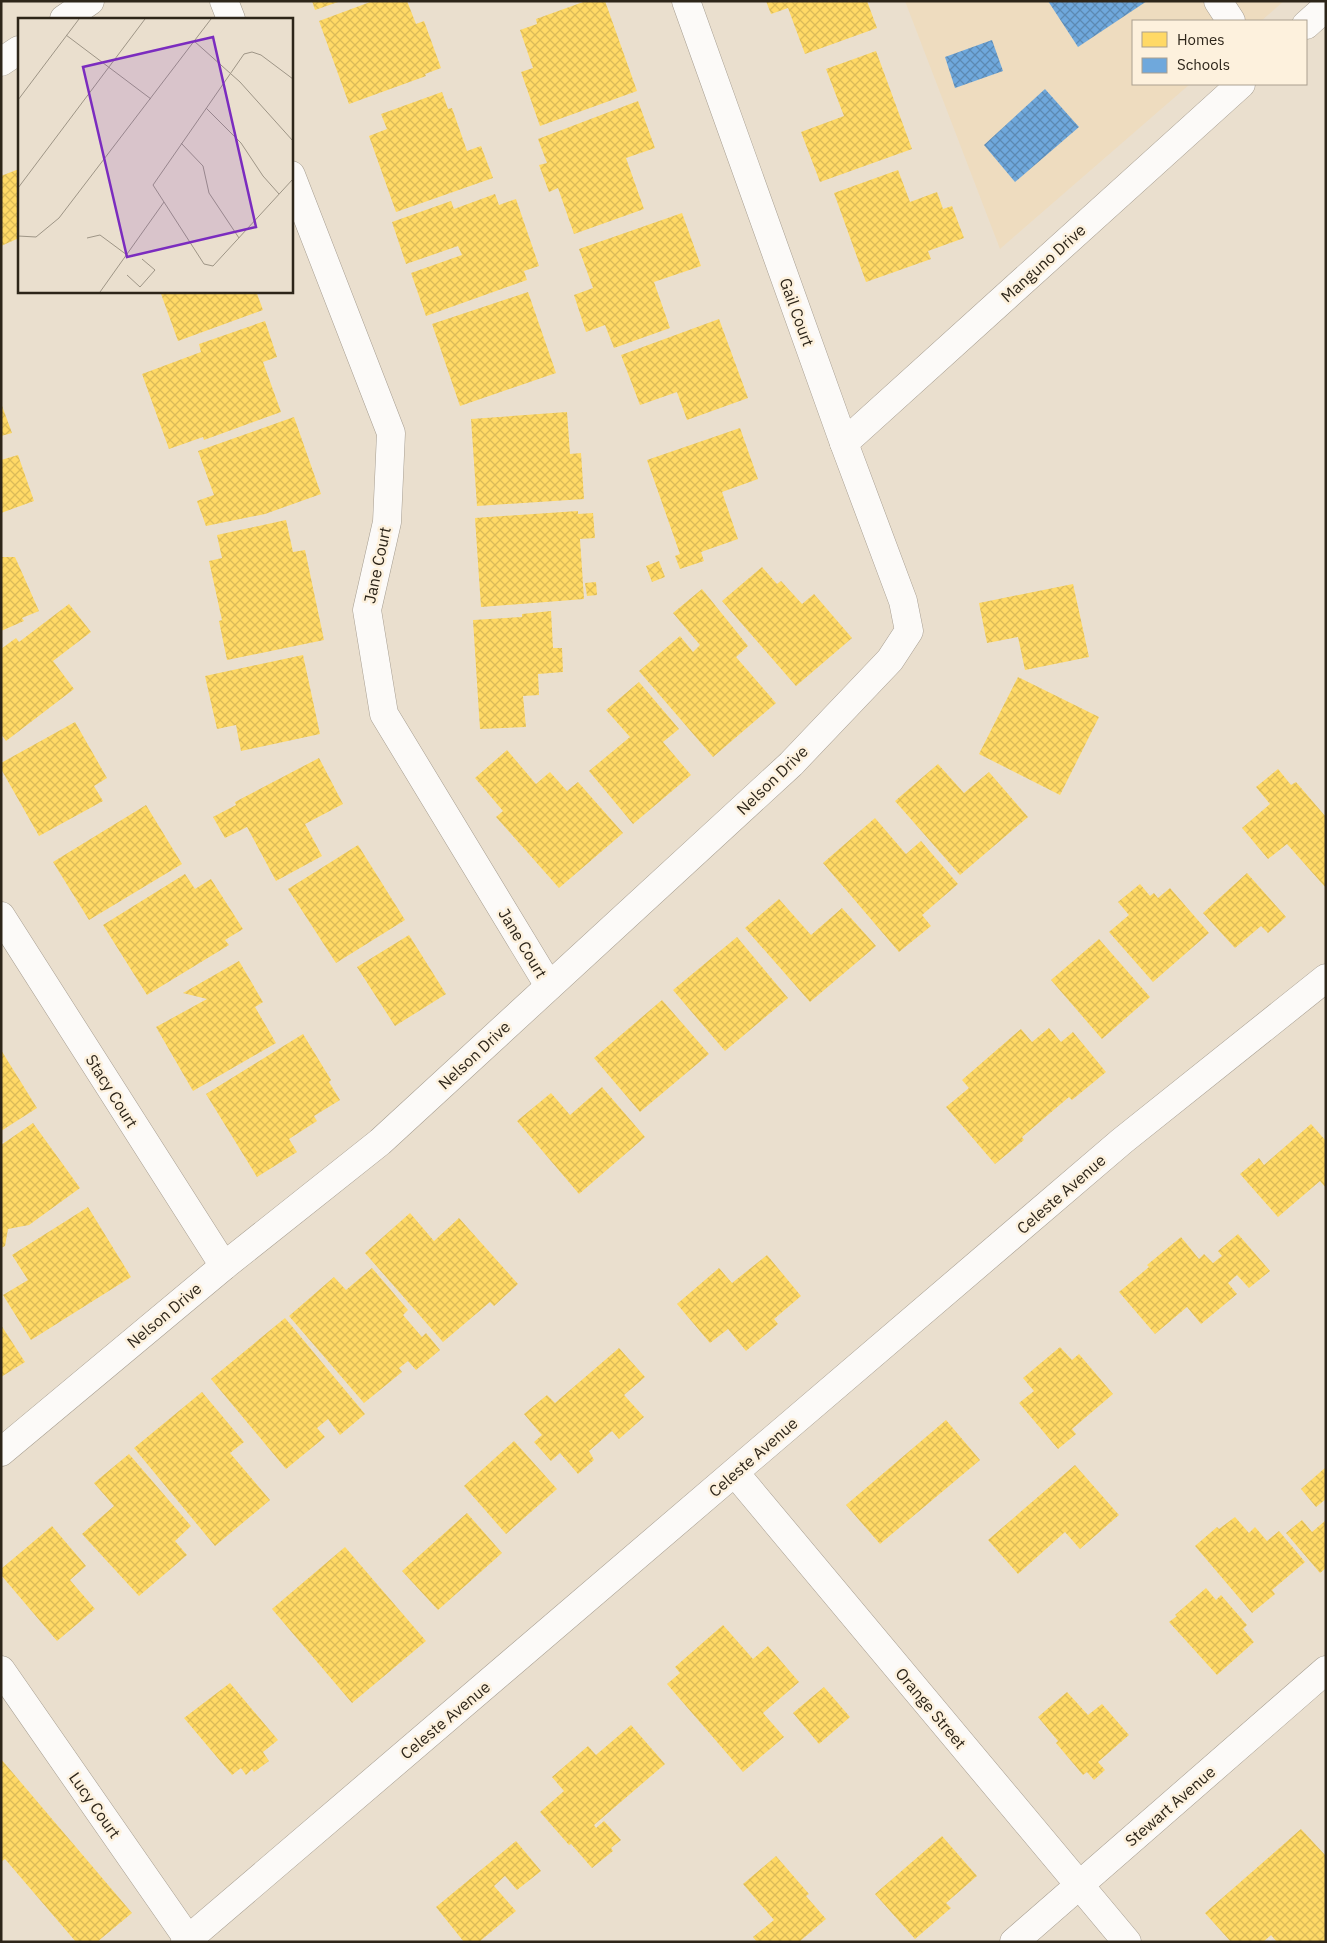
<svg xmlns="http://www.w3.org/2000/svg" width="1327" height="1943" viewBox="0 0 1327 1943" font-family="'IBM Plex Sans',sans-serif">
	<style>
		.built { fill: #eedcbf }
		.homes { fill: url(#homes-cross-hatch) }
		.schools { fill: url(#schools-cross-hatch) }
		.lines { fill: none; stroke-linecap: round; stroke-linejoin: round }
		.minor-casing { stroke: #a69d90; stroke-width: 29 }
		.minor { stroke: #fcfaf8; stroke-width: 28 }
		.labels { text-anchor: middle; dominant-baseline: central; stroke-width: 5; stroke-linejoin: round; paint-order: stroke }
		.street-label { font-size: 16px; fill: #2d2519; stroke: #fdf1dd }
		.inset-road { fill: none; stroke: #9e9586; stroke-width: 1 }
		.view { fill: #7b2cbf; fill-opacity: 0.15; stroke: #7b2cbf; stroke-width: 2.5 }
		.inset-edge { fill: none; stroke: #2d2519; stroke-width: 2.5 }
	</style>
	<defs>
		<pattern id="homes-cross-hatch" width="8" height="8" patternUnits="userSpaceOnUse" patternTransform="scale(1.25)"><rect width="8" height="8" fill="#ffd966"/><path d="M0 0l8 8M0 8l8-8" fill="none" stroke="#dbba58"/></pattern>
		<pattern id="schools-cross-hatch" width="8" height="8" patternUnits="userSpaceOnUse" patternTransform="scale(1.25)"><rect width="8" height="8" fill="#6fa8dc"/><path d="M0 0l8 8M0 8l8-8" fill="none" stroke="#5c89b2"/></pattern>
	</defs>
	<rect width="100%" height="100%" fill="#eadfce"/>
	<path class="built" d="M905 1H1284L1261 21H1133V84H1190L1000 249Z"/>
	<g class="homes">
		<path d="M312 1H338V2L315 10Z"/>
		<path d="M373 1H407L416 24 424 21 441 68 425 74 426 76 349 104 319 21Z"/>
		<path d="M586 1H605L637 91 540 126 521 72 533 68 520 30 537 24 536 19Z"/>
		<path d="M766 1H867L877 28 805 54 788 8 771 14Z"/>
		<path d="M876 51 912 149 820 182 801 132 844 116 826 69Z"/>
		<path d="M442 92 448 109 452 108 467 151 481 146 493 178 396 212 369 136 387 129 381 114Z"/>
		<path d="M638 101 655 148 626 158 644 209 574 234 558 188 549 192 539 165 547 163 538 139Z"/>
		<path d="M19 169V238L1 246V176Z"/>
		<path d="M898 170 910 202 937 192 943 209 952 206 964 238 928 251 931 259 866 282 834 193Z"/>
		<path d="M495 194 499 205 516 199 539 266 524 271 527 280 426 316 411 273 462 255 458 246 406 264 392 222 451 201 454 209Z"/>
		<path d="M682 213 701 266 654 282 670 328 614 348 605 325 586 332 574 295 593 288 579 249Z"/>
		<path d="M160 291H256L263 310 178 341Z"/>
		<path d="M528 292 556 373 460 406 432 324Z"/>
		<path d="M719 319 748 398 687 420 677 392 640 405 621 355Z"/>
		<path d="M265 321 277 357 263 362 281 412 204 440 203 437 169 449 142 374 201 352 199 344Z"/>
		<path d="M1 403 12 433 1 436Z"/>
		<path d="M567 412 570 454 581 453 584 499 477 506 471 419Z"/>
		<path d="M294 417 321 494 265 514 206 526 197 501 214 495 198 451Z"/>
		<path d="M740 428 758 479 722 492 738 539 701 552 704 561 680 569 675 556 680 554 647 460Z"/>
		<path d="M18 455 34 501 1 513V460Z"/>
		<path d="M578 511V514L593 513 595 538 580 539 584 599 481 607 475 518Z"/>
		<path d="M286 520 293 552 305 550 324 640 227 660 219 621 222 620 209 561 222 558 217 535Z"/>
		<path d="M1 557H15L39 611 22 618 24 621 1 631Z"/>
		<path d="M659 561 665 577 652 582 646 566Z"/>
		<path d="M762 567 777 584 781 581 802 604 814 594 852 638 796 686 722 601Z"/>
		<path d="M596 582 597 595 587 596 585 583Z"/>
		<path d="M1073 584 1089 657 1025 670 1018 637 987 643 979 603Z"/>
		<path d="M702 589 748 646 736 657 776 703 713 757 639 671 680 636 693 652 700 645 673 613Z"/>
		<path d="M69 604 91 632 53 661 74 689 6 741 1 734V649L16 638 19 642Z"/>
		<path d="M551 611 553 648H562L563 672 538 674 539 695 523 696 526 727 480 729 473 620 522 617V614Z"/>
		<path d="M303 655 320 734 241 751 236 725 217 729 205 676Z"/>
		<path d="M1018 677 1099 717 1060 795 979 754Z"/>
		<path d="M639 682 679 729 663 742 691 775 633 824 589 771 630 737 606 710Z"/>
		<path d="M75 722 107 778 94 786 103 801 39 836 1 769V763Z"/>
		<path d="M507 750 536 784 550 772 567 791 578 782 623 833 559 888 496 817 503 811 475 778Z"/>
		<path d="M319 758 343 804 305 824 322 856 276 881 247 827 225 838 213 817 236 805 235 802Z"/>
		<path d="M938 764 964 793 989 772 1028 817 960 875 895 801Z"/>
		<path d="M1278 769 1291 785 1296 782 1326 817V888L1287 844 1268 859 1242 828 1270 804 1256 787Z"/>
		<path d="M146 805 182 864 89 920 53 862Z"/>
		<path d="M875 818 906 854 921 841 958 884 922 915 931 926 899 952 823 863Z"/>
		<path d="M358 845 405 920 336 963 288 889Z"/>
		<path d="M1247 873 1286 917 1268 933 1261 926 1235 948 1203 913Z"/>
		<path d="M185 874 195 889 211 879 243 929 225 940 229 945 147 995 103 925Z"/>
		<path d="M1140 884 1150 896 1154 893 1158 898 1170 888 1209 933 1153 982 1109 932 1129 915 1118 902Z"/>
		<path d="M779 899 811 935 842 908 876 946 810 1002 745 928Z"/>
		<path d="M409 935 446 994 395 1026 357 967Z"/>
		<path d="M737 937 788 998 725 1051 673 990Z"/>
		<path d="M1099 939 1150 997 1102 1039 1051 980Z"/>
		<path d="M239 961 263 1002 255 1007 276 1043 193 1091 156 1027 207 999 183 993Z"/>
		<path d="M662 1000 709 1054 640 1112 594 1058Z"/>
		<path d="M1049 1028 1061 1042 1073 1032 1106 1072 1072 1100 1069 1097 1022 1137 1024 1140 995 1164 946 1107 969 1088 962 1080 1021 1029 1032 1042Z"/>
		<path d="M303 1034 331 1080 329 1082 340 1100 314 1116 317 1121 289 1139 297 1152 257 1177 206 1094Z"/>
		<path d="M1 1050 37 1108 1 1131Z"/>
		<path d="M602 1087 645 1137 579 1194 517 1121 551 1093 570 1115Z"/>
		<path d="M33 1123 80 1188 29 1225 8 1229 5 1246 1 1248V1145Z"/>
		<path d="M1311 1124 1326 1141V1188L1320 1181 1278 1217 1240 1174 1259 1158 1264 1165Z"/>
		<path d="M88 1207 131 1277 31 1340 3 1295 28 1280 12 1255Z"/>
		<path d="M410 1213 434 1241 459 1218 518 1284 494 1306 490 1302 443 1342 365 1253Z"/>
		<path d="M1238 1234 1270 1271 1249 1288 1237 1275 1228 1283 1237 1294 1201 1324 1187 1307 1155 1334 1119 1292 1149 1267 1147 1265 1181 1237 1199 1259 1204 1254 1213 1263 1222 1256 1218 1251Z"/>
		<path d="M767 1255 801 1296 774 1319 778 1324 746 1351 728 1329 710 1343 677 1304 719 1268 732 1283Z"/>
		<path d="M372 1268 408 1310 403 1315 422 1337 426 1333 440 1350 416 1370 408 1361 399 1368 402 1372 364 1403 289 1316 334 1277 346 1290Z"/>
		<path d="M285 1318 365 1414 340 1435 328 1419 317 1428 325 1437 286 1469 211 1379Z"/>
		<path d="M1 1325 25 1362 1 1377Z"/>
		<path d="M1060 1347 1072 1360 1079 1354 1113 1394 1072 1429 1076 1434 1058 1449 1019 1403 1034 1391 1023 1378Z"/>
		<path d="M619 1348 645 1377 624 1395 644 1417 619 1439 612 1431 589 1451 594 1460 578 1474 560 1453 551 1461 534 1442 542 1435 524 1414 547 1395 555 1403Z"/>
		<path d="M202 1392 244 1442 230 1453 270 1500 215 1546 134 1448Z"/>
		<path d="M946 1420 980 1460 880 1544 846 1505Z"/>
		<path d="M514 1441 557 1489 506 1534 464 1486Z"/>
		<path d="M129 1454 191 1526 175 1541 187 1555 139 1596 82 1534 114 1506 94 1483Z"/>
		<path d="M1075 1465 1119 1515 1080 1549 1065 1532 1018 1574 988 1540Z"/>
		<path d="M1326 1467V1499L1316 1507 1301 1489Z"/>
		<path d="M467 1513 502 1553 438 1610 402 1571Z"/>
		<path d="M1235 1517 1249 1533 1255 1527 1267 1541 1279 1531 1305 1562 1272 1590 1275 1594 1252 1613 1195 1546 1217 1527 1219 1529Z"/>
		<path d="M1302 1520 1312 1532 1326 1520V1568L1320 1573 1286 1533Z"/>
		<path d="M52 1526 86 1566 70 1580 95 1609 57 1641 1 1575V1569Z"/>
		<path d="M345 1547 426 1641 352 1703 272 1609Z"/>
		<path d="M1206 1588 1216 1600 1221 1595 1247 1625 1243 1629 1254 1642 1217 1675 1169 1622 1177 1616 1175 1615Z"/>
		<path d="M723 1625 753 1659 768 1646 799 1682 763 1713 784 1737 743 1772 667 1684 680 1673 675 1667Z"/>
		<path d="M230 1683 278 1740 263 1752 269 1761 254 1772 252 1769 246 1775 241 1768 232 1775 184 1718Z"/>
		<path d="M824 1687 850 1717 819 1744 793 1713Z"/>
		<path d="M1067 1692 1088 1715 1102 1704 1129 1735 1098 1762 1105 1770 1094 1780 1087 1772 1083 1775 1056 1743 1058 1741 1038 1717Z"/>
		<path d="M631 1725 665 1764 594 1825 596 1828 604 1821 621 1840 611 1848 613 1851 592 1868 571 1844 569 1845 540 1812 564 1791 552 1777 588 1746 596 1755Z"/>
		<path d="M1 1759 132 1913 97 1942H76L5 1859 1 1862Z"/>
		<path d="M1301 1829 1326 1856V1940L1324 1942H1277L1271 1935 1263 1942H1231L1205 1913Z"/>
		<path d="M942 1836 977 1876 946 1903 951 1908 915 1939 875 1894Z"/>
		<path d="M516 1841 541 1871 517 1890 505 1876 494 1886 516 1911 479 1942H464L436 1907Z"/>
		<path d="M776 1856 809 1894 806 1896 826 1919 799 1942H757L753 1937 774 1920 743 1884Z"/>
	</g>
	<g class="schools">
		<path d="M1048 1H1147L1078 47Z"/>
		<path d="M992 40 1003 71 955 88 945 57Z"/>
		<path d="M1045 89 1079 127 1015 182 984 145Z"/>
	</g>
	<g class="lines">
		<g class="minor-casing">
			<g id="minor">
				<path d="M224 1 231 19"/>
				<path d="M1218 1 1231 21"/>
				<path d="M64 19 90 1"/>
				<path d="M1306 25 1326 7"/>
				<path d="M1 62 19 50"/>
				<path d="M291 175 391 433 387 522 367 610 384 714 549 986"/>
				<path d="M844 443 1241 84"/>
				<path d="M1 916 224 1266"/>
				<path d="M1 1452 224 1266 380 1142 791 764 890 660 909 631 903 601 844 443 686 1"/>
				<path d="M735 1473 1127 1942"/>
				<path d="M1 1670 188 1939"/>
				<path d="M185 1942 1122 1141 1326 978"/>
				<path d="M1014 1942 1326 1670"/>
			</g>
		</g>
		<use href="#minor" class="minor"/>
	</g>
	<g class="labels">
		<g class="street-label">
			<text transform="translate(1043 263) rotate(-42)">Manguno Drive</text>
			<text transform="translate(797 312) rotate(70)">Gail Court</text>
			<text transform="translate(377 565) rotate(-78)">Jane Court</text>
			<text transform="translate(772 780) rotate(-44)">Nelson Drive</text>
			<text transform="translate(523 943) rotate(59)">Jane Court</text>
			<text transform="translate(474 1055) rotate(-43)">Nelson Drive</text>
			<text transform="translate(112 1091) rotate(58)">Stacy Court</text>
			<text transform="translate(1061 1194) rotate(-41)">Celeste Avenue</text>
			<text transform="translate(164 1315) rotate(-40)">Nelson Drive</text>
			<text transform="translate(753 1457) rotate(-41)">Celeste Avenue</text>
			<text transform="translate(931 1708) rotate(50)">Orange Street</text>
			<text transform="translate(445 1720) rotate(-40)">Celeste Avenue</text>
			<text transform="translate(95 1805) rotate(55)">Lucy Court</text>
			<text transform="translate(1170 1806) rotate(-41)">Stewart Avenue</text>
		</g>
	</g>
	<g transform="translate(18 18)">
		<rect width="275" height="275" fill="#eadfce"/>
		<path class="inset-road" d="M48 17 133 81M176 23 222 64 275 123M275 61 243 37 234 34 226 36 135 167 186 246 195 248 275 161M0 82 61 1M188 90 223 125 245 158 261 176M163 125 185 148 191 175 221 220M0 170 127 1M0 218 18 219 41 200 193 1M69 220 82 217 109 237M109 257 122 269 137 252 124 241M82 274 146 184"/>
		<path class="view" d="M195 19 238 209 109 239 65 49Z"/>
		<rect width="275" height="275" class="inset-edge"/>
	</g>
	<rect width="1327" height="1943" fill="none" stroke="#2d2519" stroke-width="5"/>
	<rect x="1132" y="20" width="175" height="65" fill="#fdf1dd" stroke="#aa9f8f"/>
	<rect x="1142" y="32" width="25" height="15" fill="#ffd966" stroke="#aa9f8f"/>
	<text x="1177" y="45" font-size="15" fill="#2d2519">Homes</text>
	<rect x="1142" y="58" width="25" height="15" fill="#6fa8dc" stroke="#aa9f8f"/>
	<text x="1177" y="70" font-size="15" fill="#2d2519">Schools</text>
</svg>
